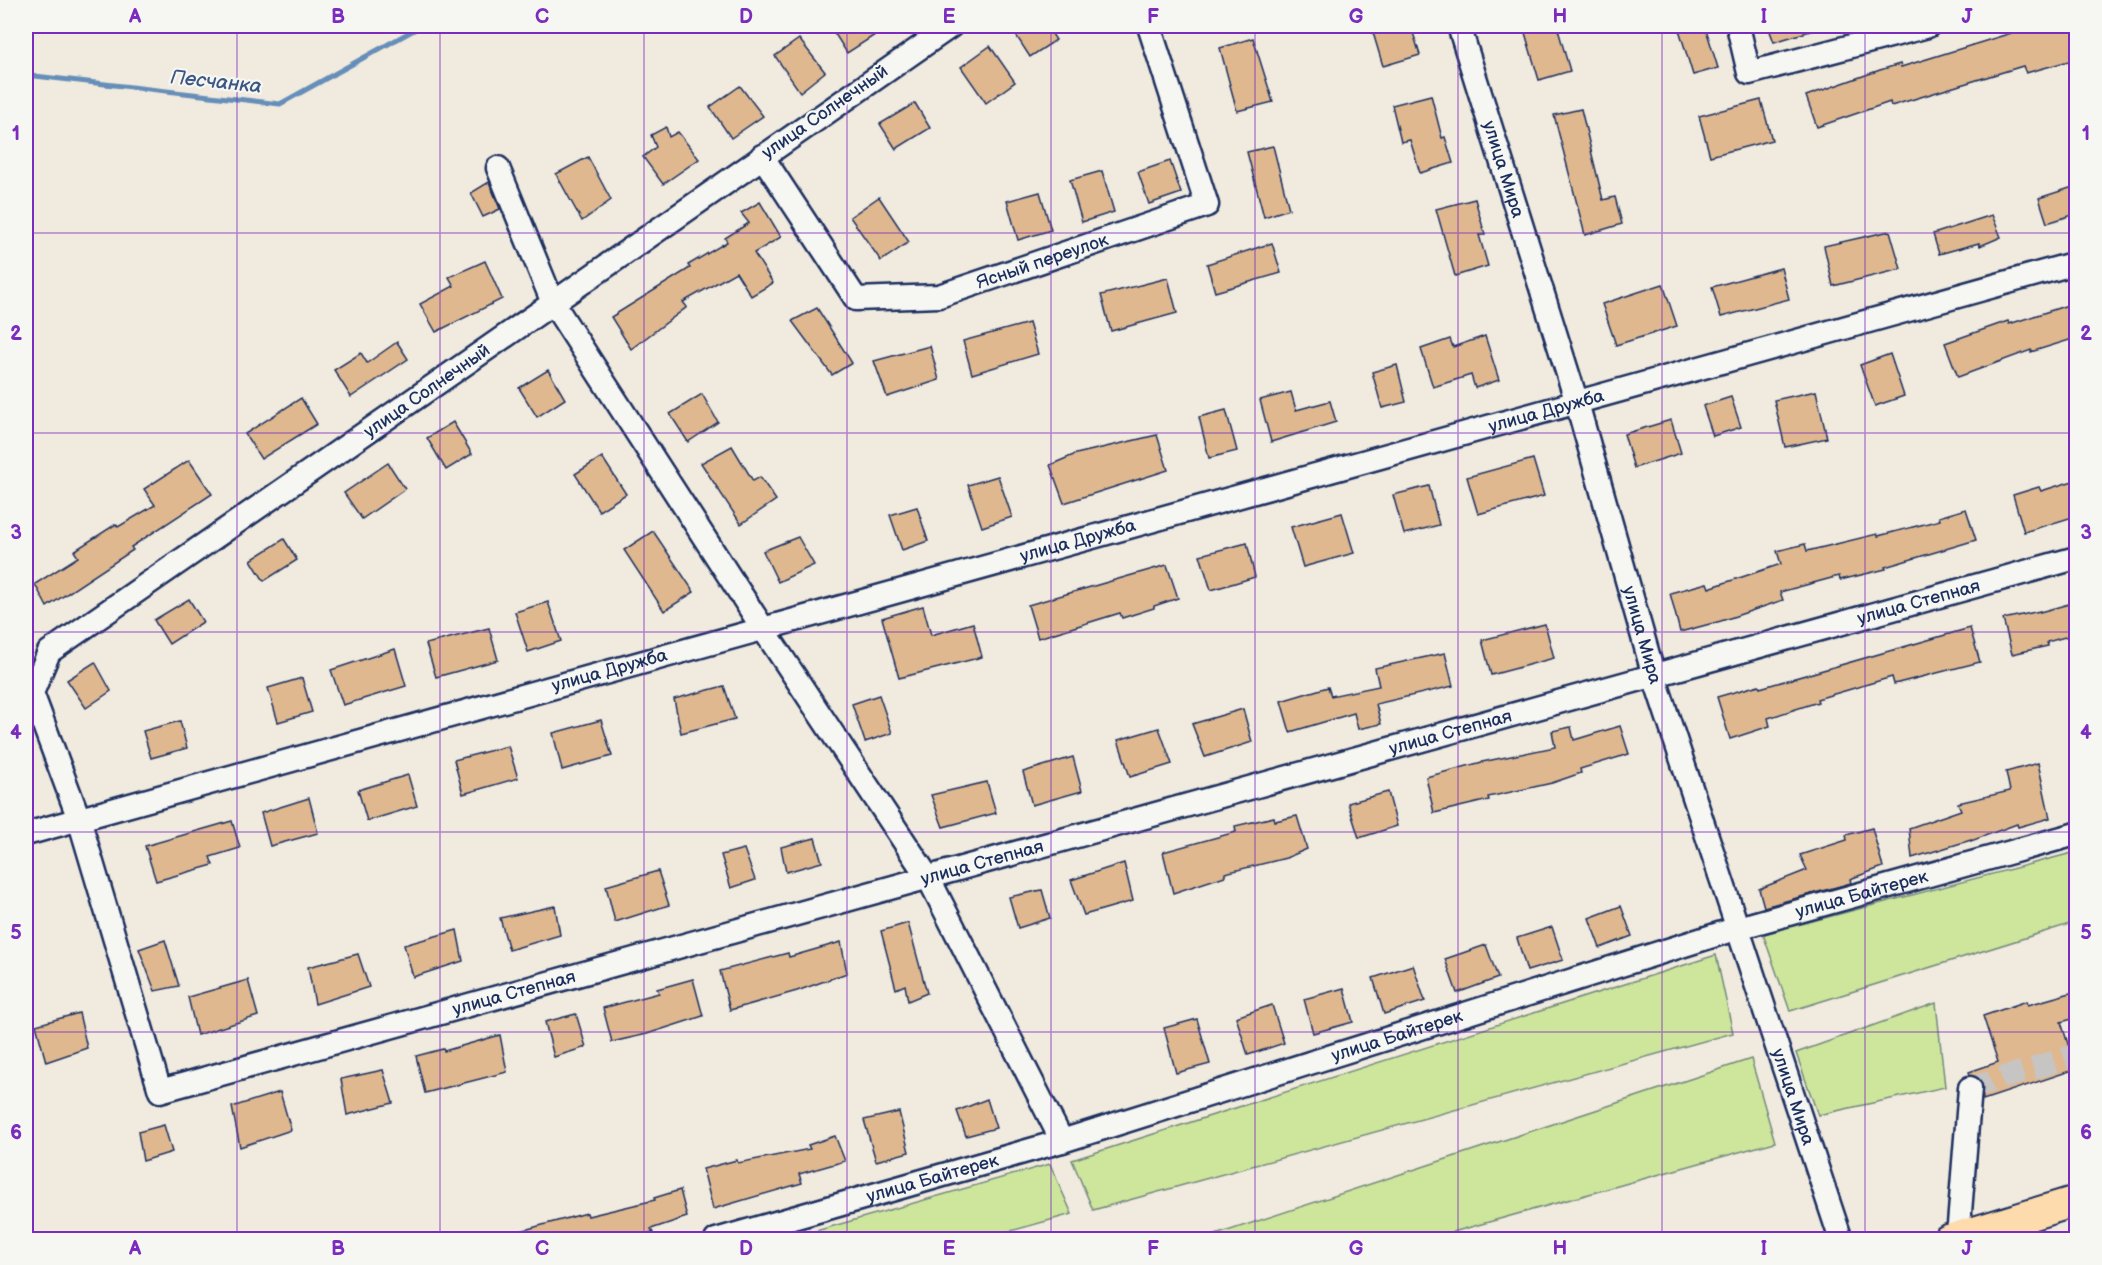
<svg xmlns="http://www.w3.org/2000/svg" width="2102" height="1265" viewBox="0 0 2102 1265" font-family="'Balsamiq Sans',sans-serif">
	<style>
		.green { fill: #cde69c; stroke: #748a7d; stroke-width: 1.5 }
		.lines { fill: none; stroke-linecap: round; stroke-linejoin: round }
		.stream { stroke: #658eb9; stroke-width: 5 }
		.building { fill: #dfb890; stroke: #1b2f5e; stroke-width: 1.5 }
		.minor-tunnel { stroke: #c6c5c4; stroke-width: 22; stroke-dasharray: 22 11; stroke-linecap: butt }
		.minor-casing { stroke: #1b2f5e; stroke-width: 27 }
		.major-casing { stroke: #1b2f5e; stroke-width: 34 }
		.minor { stroke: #f6f6f2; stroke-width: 22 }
		.major { stroke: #fedbac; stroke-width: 30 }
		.grid { fill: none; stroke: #7b2cbf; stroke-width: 1.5; stroke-opacity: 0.55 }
		.labels { text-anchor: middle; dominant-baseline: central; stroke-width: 4.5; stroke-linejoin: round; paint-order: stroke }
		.street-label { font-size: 18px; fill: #1b2f5e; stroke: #f6f6f2 }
		.water-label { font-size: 20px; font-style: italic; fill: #3a5684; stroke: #f6f6f2 }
		.neatline { fill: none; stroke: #7b2cbf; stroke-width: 2 }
		.grid-label { font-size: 20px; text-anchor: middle; font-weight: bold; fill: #7b2cbf }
	</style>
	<rect width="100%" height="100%" fill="#f1eade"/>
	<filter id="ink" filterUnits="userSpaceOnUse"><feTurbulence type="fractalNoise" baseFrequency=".0167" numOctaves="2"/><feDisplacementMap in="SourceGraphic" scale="12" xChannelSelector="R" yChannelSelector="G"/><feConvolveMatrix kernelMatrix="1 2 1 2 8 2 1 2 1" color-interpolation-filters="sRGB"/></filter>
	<g filter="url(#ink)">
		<g class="green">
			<path d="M2076 852V922L1790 1011 1763 934Z"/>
			<path d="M1716 955 1733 1033 1093 1210 1072 1160Z"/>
			<path d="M1936 1003 1945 1087 1818 1115 1796 1053Z"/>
			<path d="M1751 1059 1775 1142 1428 1239H1203Z"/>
			<path d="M1050 1164 1072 1214 982 1239H788Z"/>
		</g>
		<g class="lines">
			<path class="stream" d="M26 75 280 104 421 26"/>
		</g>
		<g class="building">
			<path d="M830 26H889L847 53Z"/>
			<path d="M1010 26H1047L1056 40 1030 57Z"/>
			<path d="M1371 26H1411L1420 55 1383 66Z"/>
			<path d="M1523 26H1557L1570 71 1539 80Z"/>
			<path d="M1678 26H1705L1718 68 1693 75Z"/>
			<path d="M1768 26H1816L1817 29 1774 42Z"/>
			<path d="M2034 26H2076V59L2026 73 2023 66 1891 106 1890 102 1817 127 1806 96 1880 70 1900 64 1901 67Z"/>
			<path d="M1253 38 1273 102 1237 111 1220 48Z"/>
			<path d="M799 39 825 72 800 92 775 56Z"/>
			<path d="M990 46 1015 82 986 103 961 67Z"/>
			<path d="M740 86 763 116 731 138 710 107Z"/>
			<path d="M1431 95 1442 138 1445 137 1453 163 1420 173 1410 140 1401 142 1392 105Z"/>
			<path d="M1761 100 1772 140 1710 156 1699 116Z"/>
			<path d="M915 103 930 128 896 149 880 124Z"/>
			<path d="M1581 109 1603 200 1615 197 1622 224 1585 235 1554 115Z"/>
			<path d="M666 127 669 137 678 132 699 159 663 184 643 157 656 147 651 135Z"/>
			<path d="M1273 146 1289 209 1264 217 1247 152Z"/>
			<path d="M588 157 611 200 582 221 556 174Z"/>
			<path d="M1170 161 1181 193 1149 204 1138 172Z"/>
			<path d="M1102 171 1114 212 1082 222 1070 180Z"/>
			<path d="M489 182 500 209 483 217 471 193Z"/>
			<path d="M2076 186V214L2047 223 2039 198Z"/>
			<path d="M1040 192 1051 230 1018 240 1007 201Z"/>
			<path d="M879 197 909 242 881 261 850 217Z"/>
			<path d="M1475 199 1485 235H1479L1488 266 1455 276 1436 209Z"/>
			<path d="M760 202 781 237 754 253 773 283 751 296 736 272 683 302 687 307 631 349 611 317 690 268 688 265 727 242 725 238 749 223 741 213Z"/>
			<path d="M1992 215 2001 237 1980 246 1979 243 1939 254 1933 234Z"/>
			<path d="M1890 231 1901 269 1833 286 1824 246Z"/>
			<path d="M1272 243 1281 273 1215 292 1207 264Z"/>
			<path d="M485 261 502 299 436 332 420 304 454 286 449 277Z"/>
			<path d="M1781 268 1789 299 1721 317 1712 287Z"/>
			<path d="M1168 278 1177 313 1111 331 1101 295Z"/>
			<path d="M1663 284 1677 326 1616 345 1602 304Z"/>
			<path d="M2068 305 2076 331V338L2031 352V350L1958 377 1945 343 2008 321 2009 324Z"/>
			<path d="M817 308 852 363 832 375 792 321Z"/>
			<path d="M1029 323 1038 354 972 374 963 341Z"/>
			<path d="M1485 336 1499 380 1475 388 1471 375 1433 387 1421 349 1450 339 1453 347Z"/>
			<path d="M397 342 408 359 351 397 334 370 361 353 367 363Z"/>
			<path d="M930 346 939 380 887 397 874 361Z"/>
			<path d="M1890 354 1904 396 1875 406 1860 365Z"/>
			<path d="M1397 365 1406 402 1382 408 1372 372Z"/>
			<path d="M548 370 565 399 537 417 519 388Z"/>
			<path d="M1816 391 1827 438 1785 447 1774 400Z"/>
			<path d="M1291 392 1296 410 1330 401 1336 422 1271 442 1260 400Z"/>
			<path d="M702 394 718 422 688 442 670 414Z"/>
			<path d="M1731 397 1741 427 1713 436 1703 406Z"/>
			<path d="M301 398 317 424 261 459 245 434Z"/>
			<path d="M1226 410 1237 451 1209 458 1199 417Z"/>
			<path d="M1671 420 1681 453 1634 468 1624 434Z"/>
			<path d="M453 422 472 454 446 470 427 438Z"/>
			<path d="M1157 435 1168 470 1064 503 1050 465 1076 454Z"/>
			<path d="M732 446 753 481 760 477 776 500 741 524 701 463Z"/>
			<path d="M602 457 626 494 599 511 575 474Z"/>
			<path d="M1533 459 1544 496 1478 514 1467 477Z"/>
			<path d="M189 460 212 494 131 547 133 550 47 607 35 584 78 557 74 551 116 524 118 527 155 505 144 489Z"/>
			<path d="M388 463 405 489 362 519 344 493Z"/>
			<path d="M998 476 1012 517 982 527 968 485Z"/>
			<path d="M2076 480V516L2024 532 2013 495 2039 487 2041 491Z"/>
			<path d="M1429 486 1439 525 1404 534 1393 495Z"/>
			<path d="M917 507 928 541 902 550 890 515Z"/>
			<path d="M1966 509 1976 540 1885 567 1886 569 1840 580 1839 576 1780 592 1783 600 1721 621 1680 632 1670 593 1707 583 1709 588 1781 564 1777 551 1805 544 1807 551 1877 534 1878 536 1940 520 1939 517Z"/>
			<path d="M1342 513 1354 553 1303 567 1291 527Z"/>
			<path d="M653 531 694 592 664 611 624 550Z"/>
			<path d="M798 537 814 565 778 582 763 551Z"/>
			<path d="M284 539 297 560 264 581 251 560Z"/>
			<path d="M1247 543 1255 577 1211 590 1200 555Z"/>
			<path d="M1167 565 1178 598 1154 606V608L1122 618 1120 613 1038 638 1028 605Z"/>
			<path d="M189 599 203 622 169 644 154 620Z"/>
			<path d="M548 602 561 641 528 652 515 612Z"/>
			<path d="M2076 602V634L2047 642 2048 646 2012 654 2003 619 2040 611V612Z"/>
			<path d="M923 606 931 635 973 623 982 657 899 678 882 618Z"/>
			<path d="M1545 624 1554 658 1491 675 1482 640Z"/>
			<path d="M489 628 498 660 436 677 426 644Z"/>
			<path d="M1970 628 1980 662 1894 684 1892 677 1817 699 1818 702 1768 718 1770 726 1730 739 1717 697 1759 685 1760 688Z"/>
			<path d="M395 649 406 686 343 705 331 670Z"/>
			<path d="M1445 653 1453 686 1376 704 1381 724 1358 729 1354 713 1290 732 1281 701 1328 687 1331 696 1379 686 1375 668Z"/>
			<path d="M95 662 111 691 86 708 67 680Z"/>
			<path d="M302 678 312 712 278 722 268 688Z"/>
			<path d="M724 686 735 719 681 733 674 699Z"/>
			<path d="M879 695 892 733 865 742 852 704Z"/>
			<path d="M1243 709 1252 742 1205 757 1192 724Z"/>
			<path d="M601 720 612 756 562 770 553 733Z"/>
			<path d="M180 721 187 748 151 758 143 731Z"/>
			<path d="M1620 726 1629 754 1580 769 1581 773 1552 783 1488 797 1489 800 1434 813 1426 777 1482 762 1555 747 1552 731 1571 727 1574 740Z"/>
			<path d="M1159 728 1172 764 1130 777 1118 740Z"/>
			<path d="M508 746 518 778 463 794 454 760Z"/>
			<path d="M1073 757 1082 791 1032 805 1023 772Z"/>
			<path d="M2038 763 2050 818 2018 827 2017 824 1971 841V840L1912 858 1909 828 1961 810 1958 803 2010 791 2006 772Z"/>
			<path d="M408 775 417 806 367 821 358 790Z"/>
			<path d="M987 782 996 813 943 827 931 795Z"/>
			<path d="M1388 792 1397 826 1359 838 1348 803Z"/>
			<path d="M309 798 318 833 270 846 261 813Z"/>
			<path d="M1297 816 1307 849 1286 858 1225 873V876L1173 893 1163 852 1236 832 1235 826 1274 817 1275 821Z"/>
			<path d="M232 821 240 848 210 857 213 865 156 881 145 846Z"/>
			<path d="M1872 828 1883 867 1850 879 1851 883 1764 907 1759 889 1807 870 1800 855 1847 840 1846 835Z"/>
			<path d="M815 838 822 862 786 872 781 847Z"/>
			<path d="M744 849 755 880 731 888 721 855Z"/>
			<path d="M1124 863 1133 901 1084 915 1071 880Z"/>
			<path d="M658 871 669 905 615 922 606 886Z"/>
			<path d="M1042 890 1050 918 1018 928 1009 897Z"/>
			<path d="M555 906 560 935 509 950 500 918Z"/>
			<path d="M1621 906 1632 936 1600 948 1589 918Z"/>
			<path d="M908 923 927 993 908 1001 905 985 896 989 881 931Z"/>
			<path d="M1552 927 1563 960 1527 971 1517 938Z"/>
			<path d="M457 930 463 961 413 977 404 945Z"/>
			<path d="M165 940 179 986 155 991 139 949Z"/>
			<path d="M841 942 847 973 797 991 730 1010 720 971 788 953 789 957Z"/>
			<path d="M1486 945 1498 978 1457 993 1445 959Z"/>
			<path d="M358 954 369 987 315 1004 308 967Z"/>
			<path d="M1413 965 1425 1001 1384 1014 1373 978Z"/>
			<path d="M693 979 703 1016 647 1034 612 1042 603 1008 659 993 657 989Z"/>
			<path d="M248 980 258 1016 197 1035 188 997Z"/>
			<path d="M1344 988 1353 1022 1313 1033 1304 999Z"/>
			<path d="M2074 992 2076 1002V1018L2061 1022 2076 1069 1983 1100 1982 1082 1977 1077 1970 1075 1969 1072 1998 1062 1983 1016 2027 1001 2028 1005Z"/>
			<path d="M1272 1005 1284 1043 1248 1055 1236 1017Z"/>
			<path d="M79 1013 87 1048 46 1062 36 1025Z"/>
			<path d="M576 1014 586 1047 554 1057 545 1022Z"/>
			<path d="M1197 1019 1210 1064 1176 1073 1164 1028Z"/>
			<path d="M500 1035 507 1072 425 1093 416 1056 443 1049 444 1051Z"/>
			<path d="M383 1070 393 1103 347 1115 341 1079Z"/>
			<path d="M280 1092 291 1130 240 1147 232 1107Z"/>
			<path d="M987 1099 996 1128 966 1136 957 1111Z"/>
			<path d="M899 1112 909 1152 876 1161 864 1120Z"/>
			<path d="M164 1125 172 1152 143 1161 138 1132Z"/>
			<path d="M835 1136 845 1161 799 1174 802 1183 713 1209 703 1169 737 1160 738 1163 810 1149 808 1145Z"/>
			<path d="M680 1190 687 1217 651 1229 653 1233 629 1239H510L509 1234 587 1213 588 1216 655 1200 654 1198Z"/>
		</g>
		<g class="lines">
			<path class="minor-tunnel" d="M1970 1088 2076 1055"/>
			<g class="minor-casing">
				<g id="minor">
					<path id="s1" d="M951 26 553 303 49 652 32 693 79 819 160 1091 2076 558"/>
					<path id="s2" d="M1459 26 1577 403 1654 676 1841 1240"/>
					<path d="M1738 26 1749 73 1928 26"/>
					<path id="s3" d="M762 156 856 299 939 296 1207 205 1149 26"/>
					<path d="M498 168 553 303 762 627 929 879 1062 1141"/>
					<path id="s4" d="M26 834C708 640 1393 455 2076 263"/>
					<path d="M1958 1237 1970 1088"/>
					<path id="s5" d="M716 1240 1062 1141 1738 928 2076 834"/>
				</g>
			</g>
			<g class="major-casing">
				<path id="major" d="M1948 1240 2076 1201"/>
			</g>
			<use href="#minor" class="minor"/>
			<use href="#major" class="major"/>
		</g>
	</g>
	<path class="grid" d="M237 26V1240M440 26V1240M644 26V1240M847 26V1240M1051 26V1240M1255 26V1240M1458 26V1240M1662 26V1240M1865 26V1240M26 233H2076M26 433H2076M26 632H2076M26 832H2076M26 1032H2076"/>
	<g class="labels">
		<g class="street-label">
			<text transform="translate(825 112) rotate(-35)">улица Солнечный</text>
			<text stroke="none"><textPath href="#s2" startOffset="150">улица Мира</textPath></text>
			<text stroke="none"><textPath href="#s3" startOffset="363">Ясный переулок</textPath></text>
			<text transform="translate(427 391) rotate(-35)">улица Солнечный</text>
			<text stroke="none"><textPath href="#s4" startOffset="1578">улица Дружба</textPath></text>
			<text stroke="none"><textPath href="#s4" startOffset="1092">улица Дружба</textPath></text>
			<text stroke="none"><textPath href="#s1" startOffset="3386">улица Степная</textPath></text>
			<text stroke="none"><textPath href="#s2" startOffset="636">улица Мира</textPath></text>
			<text stroke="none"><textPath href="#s4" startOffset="606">улица Дружба</textPath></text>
			<text stroke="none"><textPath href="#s1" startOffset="2900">улица Степная</textPath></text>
			<text stroke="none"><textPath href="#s1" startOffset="2414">улица Степная</textPath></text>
			<text stroke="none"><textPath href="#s5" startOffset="1197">улица Байтерек</textPath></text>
			<text stroke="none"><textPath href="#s1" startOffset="1928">улица Степная</textPath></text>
			<text stroke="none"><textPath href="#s5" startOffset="711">улица Байтерек</textPath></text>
			<text stroke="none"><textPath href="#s2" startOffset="1122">улица Мира</textPath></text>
			<text stroke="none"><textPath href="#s5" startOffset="225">улица Байтерек</textPath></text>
		</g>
		<g class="water-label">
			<text transform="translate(216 82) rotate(6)">Песчанка</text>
		</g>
	</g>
	<rect width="2102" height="1265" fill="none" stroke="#f6f6f2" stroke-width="66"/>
	<rect x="33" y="33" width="2036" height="1199" class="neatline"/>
	<g class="grid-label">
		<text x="135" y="23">A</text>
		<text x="338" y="23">B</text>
		<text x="542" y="23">C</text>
		<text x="746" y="23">D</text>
		<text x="949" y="23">E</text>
		<text x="1153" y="23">F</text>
		<text x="1356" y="23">G</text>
		<text x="1560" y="23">H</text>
		<text x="1764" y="23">I</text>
		<text x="1967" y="23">J</text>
		<text x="16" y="140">1</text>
		<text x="2086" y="140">1</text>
		<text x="16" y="340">2</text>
		<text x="2086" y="340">2</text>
		<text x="16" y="539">3</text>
		<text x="2086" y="539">3</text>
		<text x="16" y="739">4</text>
		<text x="2086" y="739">4</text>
		<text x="16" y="939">5</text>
		<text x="2086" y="939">5</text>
		<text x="16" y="1139">6</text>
		<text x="2086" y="1139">6</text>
		<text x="135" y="1255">A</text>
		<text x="338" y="1255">B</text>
		<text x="542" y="1255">C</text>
		<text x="746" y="1255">D</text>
		<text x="949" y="1255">E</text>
		<text x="1153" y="1255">F</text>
		<text x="1356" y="1255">G</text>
		<text x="1560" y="1255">H</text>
		<text x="1764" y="1255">I</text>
		<text x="1967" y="1255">J</text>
	</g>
</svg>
